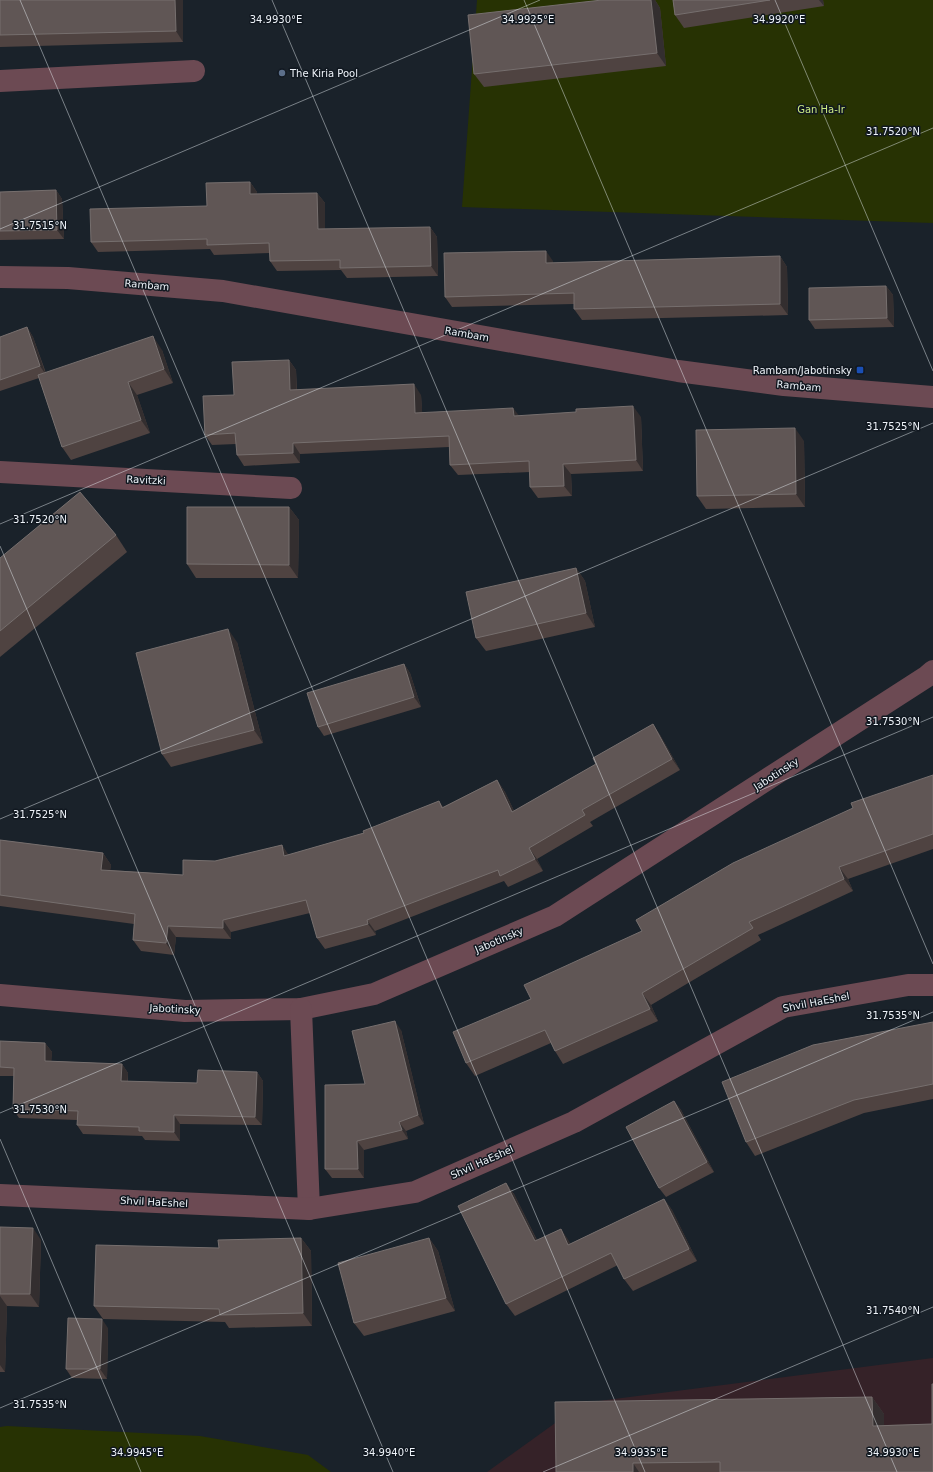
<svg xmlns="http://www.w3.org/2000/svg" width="933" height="1472" viewBox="0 0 933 1472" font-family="'DejaVu Sans',sans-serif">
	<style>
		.commercial { fill: #352228 }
		.green { fill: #273203 }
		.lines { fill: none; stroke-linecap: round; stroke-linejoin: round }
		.minor { stroke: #6c4a53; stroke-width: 22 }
		.wall { fill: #4f4341 }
		.shaded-wall { fill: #332e2f }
		.building { fill: #605655; stroke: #766f6e }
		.ticks { fill: none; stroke: #eef3f9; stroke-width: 1; stroke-opacity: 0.45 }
		.service-dot { fill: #5c6f8a; stroke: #111820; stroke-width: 1.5 }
		.transit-dot { fill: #1a4fb4; stroke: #111820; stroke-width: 1.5 }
		.labels { text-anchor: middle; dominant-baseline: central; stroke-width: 3; stroke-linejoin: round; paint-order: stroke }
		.poi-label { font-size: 10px; fill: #eef3f9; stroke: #111820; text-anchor: start }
		.park-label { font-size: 10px; fill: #cceb82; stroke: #111820 }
		.street-label { font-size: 10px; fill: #eef3f9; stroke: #111820 }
		.ticks-label { font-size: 10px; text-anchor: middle; fill: #eef3f9; stroke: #111820; stroke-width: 3; stroke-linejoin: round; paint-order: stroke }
	</style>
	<rect width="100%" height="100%" fill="#1a222a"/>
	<path class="commercial" d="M933 1358V1472H487L583 1403Z"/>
	<g class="green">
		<path d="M477 0H933V223L462 207Z"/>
		<path d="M7 1426 200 1436 308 1455 331 1472H0V1427Z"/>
	</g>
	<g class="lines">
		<g class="minor">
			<path d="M0 81 194 71"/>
			<path d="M0 277 68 278 223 291 678 371 784 385 933 397"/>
			<path d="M0 472 291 488"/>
			<path d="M0 995 185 1011 301 1009 374 994 555 916 926 677 933 671"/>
			<path d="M301 1009 309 1209"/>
			<path d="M0 1195 309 1209 415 1192 574 1122 783 1007 908 985H933"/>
		</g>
	</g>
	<g class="wall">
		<path d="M0 0H183V42L0 47Z"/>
		<path d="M602 0H655L660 8 666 66 484 87 474 74Z"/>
		<path d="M673 0H823L824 6 684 28 675 15Z"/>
		<path d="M250 182 257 192V194L317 193 325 203V229L430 227 437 237 438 276 347 278 341 270 277 271 270 261V253L214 255 210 249 98 252 91 242 207 206Z"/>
		<path d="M56 190 62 199 64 239 0 240V192Z"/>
		<path d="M780 256 787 267 788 315 582 320 574 309V304L452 307 445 297 553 261V263Z"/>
		<path d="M886 286 893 295 894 327 815 329 809 320Z"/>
		<path d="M27 327 33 337 46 373 162 350 173 383 137 395 150 433 71 460 62 447 39 378 0 391V337Z"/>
		<path d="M289 360 296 370 297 390 421 395 422 412 519 416 641 417 643 471 571 474 572 496 538 498 530 487V472L458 475 450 465 449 447 300 454V463L244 466 237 455 236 444 212 445 205 435 234 395Z"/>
		<path d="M804 441 805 507 706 509 697 496Z"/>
		<path d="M289 507 299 520 298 578H196L187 564Z"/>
		<path d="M116 535 127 552 0 657V558Z"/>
		<path d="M576 568 585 581 595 627 486 651 476 638Z"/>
		<path d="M237 642 263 743 171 767 162 754Z"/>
		<path d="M404 664 410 673 421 707 324 736 318 727Z"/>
		<path d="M653 724 660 735 680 770 590 822 593 826 537 859 543 871 508 887 504 881 375 931 376 935 325 949 317 938 310 913 231 932V939L176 937 174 955 141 951 133 940 134 924 0 906V840L103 853 111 865 110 870 183 875 215 861 282 845 288 855 364 833 439 801 443 807 497 780 505 792 514 811 596 764Z"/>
		<path d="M933 775V849L848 879 853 891 758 935 761 940 651 1005 658 1021 563 1064 555 1051 551 1043 475 1076 466 1063 531 999 642 931Z"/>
		<path d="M933 1022V1099L864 1113 755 1156 746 1142Z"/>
		<path d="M401 1030 424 1124 406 1131 408 1139 364 1150V1178H332L325 1169 365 1084Z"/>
		<path d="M0 1041 45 1043 52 1052 51 1061 122 1064 128 1073V1081L197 1083 257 1072 263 1081 262 1125 180 1124V1141L145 1140 142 1136 83 1134 77 1125V1120L19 1118 13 1109 14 1076H0Z"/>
		<path d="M674 1101 681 1110 714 1172 666 1197 659 1188Z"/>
		<path d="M506 1183 514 1194 537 1240 561 1229 570 1244 664 1199 672 1210 697 1261 633 1291 624 1279 618 1265 515 1316 506 1304Z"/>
		<path d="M0 1227 41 1240 39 1307 7 1306 5 1372H0Z"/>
		<path d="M301 1238 311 1251 312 1326 229 1328 225 1322 103 1319 94 1306 219 1248Z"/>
		<path d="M429 1238 438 1251 455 1311 364 1336 354 1323Z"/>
		<path d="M108 1328 107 1379 72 1378 66 1369Z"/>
		<path d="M872 1397 884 1414V1425L932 1424 933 1472H556Z"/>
	</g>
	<g class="shaded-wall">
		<path d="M175 0H183V42L176 31Z"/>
		<path d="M651 0H655L660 8 666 66 657 53Z"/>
		<path d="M819 0H823L824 6Z"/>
		<path d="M250 182 257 192 258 205 250 194Z"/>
		<path d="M56 190 62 199 64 239 57 230Z"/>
		<path d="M317 193 325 203V240L318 229Z"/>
		<path d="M430 227 437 237 438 276 431 266Z"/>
		<path d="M546 251 553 261V274L546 263Z"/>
		<path d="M780 256 787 267 788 315 780 304Z"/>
		<path d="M886 286 893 295 894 327 887 318Z"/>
		<path d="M27 327 33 337 46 375 40 366Z"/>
		<path d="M153 336 162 350 173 383 164 369Z"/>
		<path d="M289 360 296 370 297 401 290 390Z"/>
		<path d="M128 382 137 395 150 433 141 420Z"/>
		<path d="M414 384 421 395 423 423 415 413Z"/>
		<path d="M633 406 641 417 643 471 636 460Z"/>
		<path d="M513 408 521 418 514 416Z"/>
		<path d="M795 428 804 441 805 507 796 494Z"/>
		<path d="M293 443 300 454V463L293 453Z"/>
		<path d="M563 464 571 474 572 496 564 486Z"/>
		<path d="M289 507 299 520 298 578 289 565Z"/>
		<path d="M576 568 585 581 595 627 586 613Z"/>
		<path d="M228 629 237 642 263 743 254 730Z"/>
		<path d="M404 664 410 673 421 707 414 697Z"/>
		<path d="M653 724 660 735 680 770 672 759Z"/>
		<path d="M497 780 505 792 520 823 512 812Z"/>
		<path d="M282 845 290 857 284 856Z"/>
		<path d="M529 848 537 859 543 871 535 859Z"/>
		<path d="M103 853 111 865 109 881 101 870Z"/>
		<path d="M839 867 848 879 853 891 844 879Z"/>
		<path d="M223 920 231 932V939L223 928Z"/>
		<path d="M367 920 375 931 376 935 368 924Z"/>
		<path d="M168 926 176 937 174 955 166 943Z"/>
		<path d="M642 993 651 1005 658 1021 650 1009Z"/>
		<path d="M395 1021 401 1030 424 1124 418 1115Z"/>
		<path d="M45 1043 52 1052 51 1070 45 1061Z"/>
		<path d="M122 1064 128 1073 127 1089 121 1081Z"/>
		<path d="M257 1072 263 1081 262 1125 255 1117Z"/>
		<path d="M674 1101 681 1110 714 1172 707 1162Z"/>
		<path d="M174 1115 180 1124V1141L174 1132Z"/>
		<path d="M399 1122 406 1131 408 1139 402 1130Z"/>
		<path d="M357 1141 364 1150V1178L358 1169Z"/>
		<path d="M506 1183 514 1194 543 1253 535 1241Z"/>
		<path d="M664 1199 672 1210 697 1261 689 1249Z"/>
		<path d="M33 1228 41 1240 39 1307 30 1294Z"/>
		<path d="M561 1229 569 1241 577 1256 568 1245Z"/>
		<path d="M301 1238 311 1251 312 1326 303 1313Z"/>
		<path d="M429 1238 438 1251 455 1311 446 1298Z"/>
		<path d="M0 1296 7 1306 5 1372 0 1365Z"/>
		<path d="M102 1319 108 1328 107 1379 100 1369Z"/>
		<path d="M872 1397 884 1414V1442L873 1426Z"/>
		<path d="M633 1463 639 1472H633Z"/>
	</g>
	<g class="building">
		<path d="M0 0H175L176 31 0 35Z"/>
		<path d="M602 0H651L657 53 474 74 468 15Z"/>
		<path d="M673 0H770L675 15Z"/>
		<path d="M250 182V194L317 193 318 229 430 227 431 266 340 268V260L270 261 269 243 207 245V239L91 242 90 209 207 206 206 183Z"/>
		<path d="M56 190 57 230 0 231V192Z"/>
		<path d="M546 251V263L780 256V304L574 309V293L445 297 444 253Z"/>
		<path d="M886 286 887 318 809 320V288Z"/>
		<path d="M27 327 40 366 0 380V337Z"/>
		<path d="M153 336 164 369 128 382 141 420 62 447 38 375Z"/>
		<path d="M289 360 290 390 414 384 415 413 513 408 514 416 576 412V409L633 406 636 460 563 464 564 486 530 487 529 461 450 465 449 436 293 443V453L237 455 235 433 205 435 203 396 234 395 232 362Z"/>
		<path d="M795 428 796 494 697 496 696 430Z"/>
		<path d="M80 492 116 535 0 631V558Z"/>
		<path d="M187 507H289V565L187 564Z"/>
		<path d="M576 568 586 613 476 638 466 592Z"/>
		<path d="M228 629 254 730 162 754 136 653Z"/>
		<path d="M404 664 414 697 318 727 307 693Z"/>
		<path d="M653 724 672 759 582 810 585 815 529 848 535 859 500 876 498 870 367 920 368 924 317 938 306 900 223 920V928L168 926 166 943 133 940 135 914 0 895V840L103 853 101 870 183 875V860L215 861 282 845 284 856 364 833 363 831 439 801 442 808 497 780 512 812 596 764 593 758Z"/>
		<path d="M933 775V834L839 867 844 879 749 922 753 928 642 993 650 1009 555 1051 545 1030 466 1063 453 1032 531 999 524 985 642 931 636 920 733 863 853 808 851 803Z"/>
		<path d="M395 1021 418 1115 399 1122 402 1130 357 1141 358 1169H325V1085L365 1084 352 1031Z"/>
		<path d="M933 1022V1084L854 1100 746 1142 722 1082 813 1045Z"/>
		<path d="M0 1041 45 1043V1061L122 1064 121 1081 197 1083 198 1070 257 1072 255 1117 174 1115V1132L139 1131V1127L77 1125 78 1111 13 1109 14 1068 0 1067Z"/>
		<path d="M674 1101 707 1162 659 1188 626 1127Z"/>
		<path d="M506 1183 535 1241 561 1229 568 1245 664 1199 689 1249 624 1279 611 1253 506 1304 458 1206Z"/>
		<path d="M0 1227 33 1228 30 1294H0Z"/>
		<path d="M301 1238 303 1313 220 1315 219 1309 94 1306 96 1245 219 1248 218 1240Z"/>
		<path d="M429 1238 446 1298 354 1323 338 1263Z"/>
		<path d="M68 1318 102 1319 100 1369H66Z"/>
		<path d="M932 1384H933V1472H720V1462L633 1463V1472H556L555 1402 872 1397 873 1426 932 1424Z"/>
	</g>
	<path class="ticks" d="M20 0 645 1472M272 0 897 1472M524 0 933 964M775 0 933 371M0 229 540 0M0 524 933 128M0 546 393 1472M0 819 933 423M0 1113 933 717M0 1139 141 1472M0 1408 933 1012M543 1472 933 1307"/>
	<circle class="service-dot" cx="282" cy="73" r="4"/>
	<rect class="transit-dot" x="856" y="366" width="8" height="8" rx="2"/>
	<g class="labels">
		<g class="poi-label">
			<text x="290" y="73">The Kiria Pool</text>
			<text x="852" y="370" text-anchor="end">Rambam/Jabotinsky</text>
		</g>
		<g class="park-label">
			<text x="821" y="109">Gan Ha-Ir</text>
		</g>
		<g class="street-label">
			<text transform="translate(147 285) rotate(5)">Rambam</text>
			<text transform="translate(467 334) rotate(10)">Rambam</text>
			<text transform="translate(799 386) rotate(5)">Rambam</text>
			<text transform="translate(146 480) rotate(3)">Ravitzki</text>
			<text transform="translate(776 774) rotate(-33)">Jabotinsky</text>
			<text transform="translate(499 940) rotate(-23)">Jabotinsky</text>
			<text transform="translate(816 1002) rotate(-11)">Shvil HaEshel</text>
			<text transform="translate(175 1009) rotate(3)">Jabotinsky</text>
			<text transform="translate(482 1162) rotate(-24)">Shvil HaEshel</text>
			<text transform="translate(154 1202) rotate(3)">Shvil HaEshel</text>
		</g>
	</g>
	<g class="ticks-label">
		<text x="276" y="23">34.9930°E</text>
		<text x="528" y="23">34.9925°E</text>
		<text x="779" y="23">34.9920°E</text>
		<text x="893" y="135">31.7520°N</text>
		<text x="40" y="229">31.7515°N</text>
		<text x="893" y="430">31.7525°N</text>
		<text x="40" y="523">31.7520°N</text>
		<text x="893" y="725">31.7530°N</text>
		<text x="40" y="818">31.7525°N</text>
		<text x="893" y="1019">31.7535°N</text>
		<text x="40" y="1113">31.7530°N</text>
		<text x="893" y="1314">31.7540°N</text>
		<text x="40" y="1408">31.7535°N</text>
		<text x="137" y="1456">34.9945°E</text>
		<text x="389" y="1456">34.9940°E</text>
		<text x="641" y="1456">34.9935°E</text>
		<text x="893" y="1456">34.9930°E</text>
	</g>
</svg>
